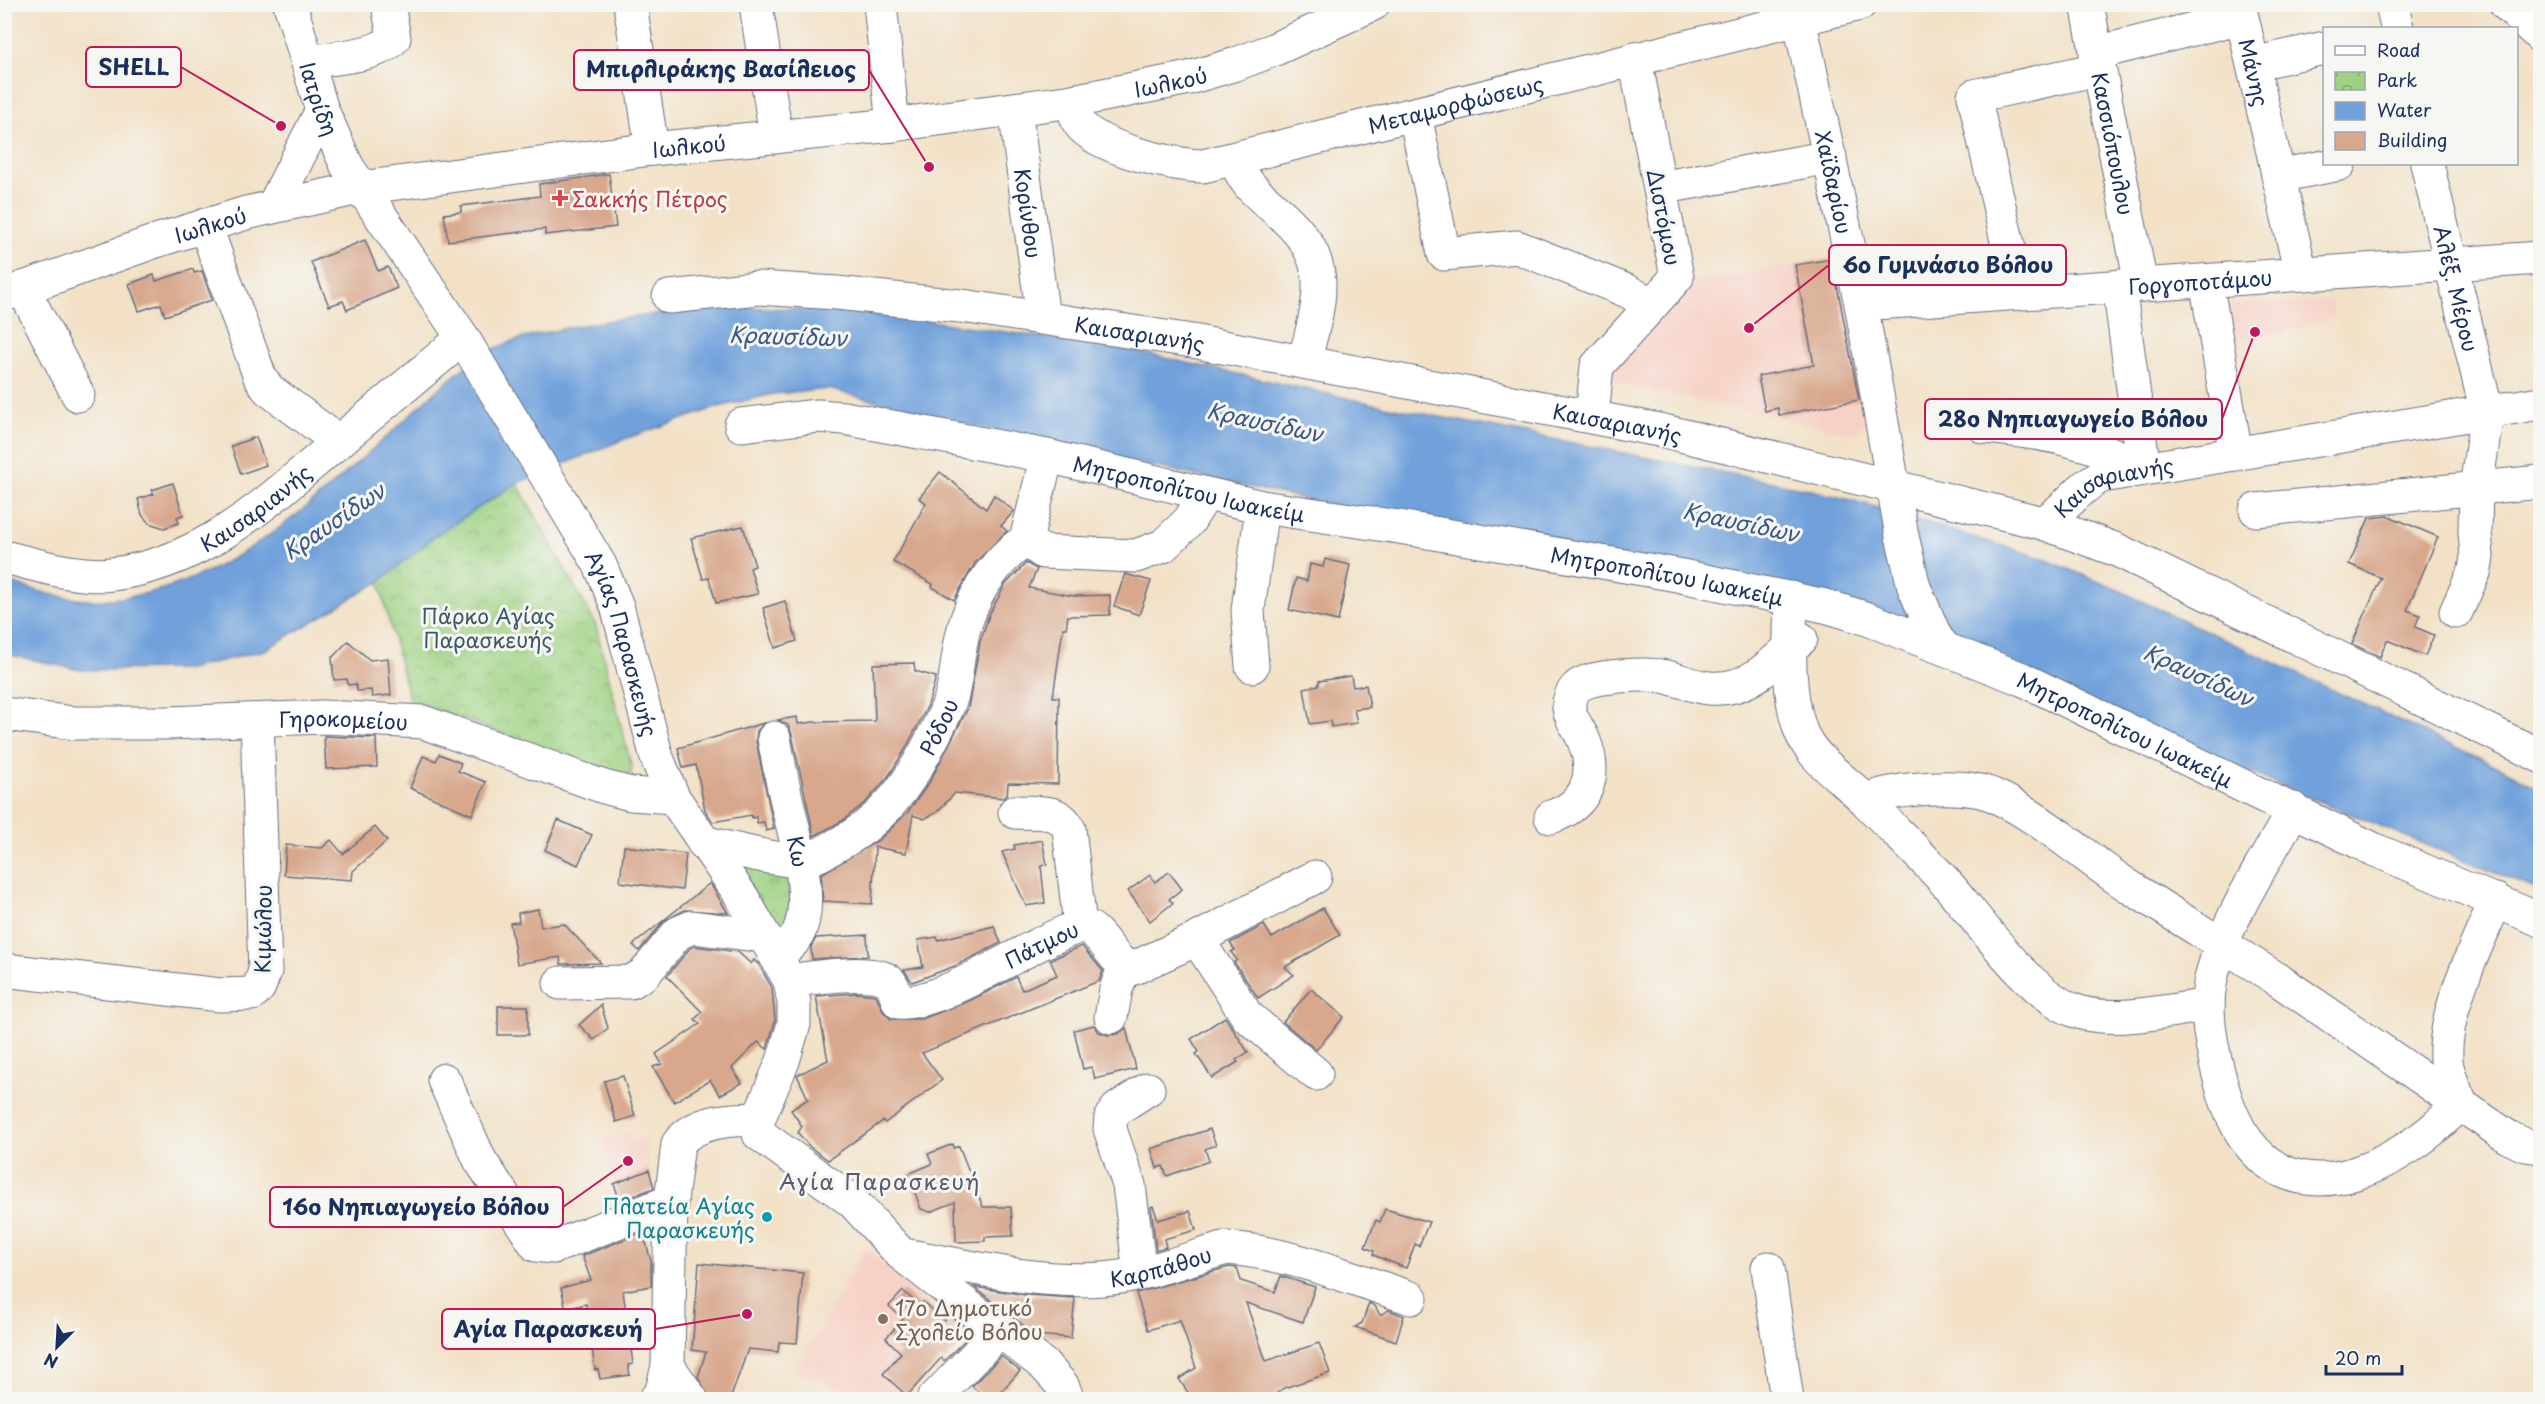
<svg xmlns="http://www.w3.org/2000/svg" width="2545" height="1404" viewBox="0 0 2545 1404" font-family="'Playpen Sans',sans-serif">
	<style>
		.built { fill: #f7d1c6 }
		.park { fill: url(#park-crowns); stroke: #5c8070; stroke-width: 1.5 }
		.water { fill: #70a1db; stroke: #46689c; stroke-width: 1.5 }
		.building { fill: #d8a78c }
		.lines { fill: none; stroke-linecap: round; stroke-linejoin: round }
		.minor-casing { stroke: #666d82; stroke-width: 35 }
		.major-casing { stroke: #666d82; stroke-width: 35 }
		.minor { stroke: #fff; stroke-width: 33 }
		.major { stroke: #fff; stroke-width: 33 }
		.health-dot { fill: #e0444e; stroke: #f6f6f2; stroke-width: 2 }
		.culture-dot { fill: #0f9aa8; stroke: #f6f6f2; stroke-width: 2 }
		.education-dot { fill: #8d6e63; stroke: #f6f6f2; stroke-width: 2 }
		.labels { text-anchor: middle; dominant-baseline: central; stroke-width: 6; stroke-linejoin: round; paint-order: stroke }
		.street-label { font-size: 21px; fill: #1b2f5e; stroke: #f6f6f2 }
		.health-label { font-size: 21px; fill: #be3a42; stroke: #f6f6f2; text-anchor: start }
		.park-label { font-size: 21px; fill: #3c5867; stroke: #f6f6f2 }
		.culture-label { font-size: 21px; fill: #0d838f; stroke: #f6f6f2; text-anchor: end }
		.education-label { font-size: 21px; fill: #785e54; stroke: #f6f6f2; text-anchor: start }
		.water-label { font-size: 22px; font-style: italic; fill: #39578a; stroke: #f6f6f2 }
		.neighbourhood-label { font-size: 22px; letter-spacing: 1.5px; fill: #5d596e; stroke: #f6f6f2 }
		.leader { fill: none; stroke: #c2185b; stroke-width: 2 }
		.callout-dot { fill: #c2185b; stroke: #f6f6f2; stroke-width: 2 }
		.callout { fill: #f6f6f2; stroke: #c2185b; stroke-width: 2 }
		.callout-label { font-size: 22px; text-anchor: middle; font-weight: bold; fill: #1b2f5e }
	</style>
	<defs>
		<pattern id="park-crowns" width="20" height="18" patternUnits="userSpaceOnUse" patternTransform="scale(1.5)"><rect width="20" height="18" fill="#9ed282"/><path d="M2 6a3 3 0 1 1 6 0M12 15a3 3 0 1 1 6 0" fill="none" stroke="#80ab6e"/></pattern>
	</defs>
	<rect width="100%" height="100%" fill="#f6f6f2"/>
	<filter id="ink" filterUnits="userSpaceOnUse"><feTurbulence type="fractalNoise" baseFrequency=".0167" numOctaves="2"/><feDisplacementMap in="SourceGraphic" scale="12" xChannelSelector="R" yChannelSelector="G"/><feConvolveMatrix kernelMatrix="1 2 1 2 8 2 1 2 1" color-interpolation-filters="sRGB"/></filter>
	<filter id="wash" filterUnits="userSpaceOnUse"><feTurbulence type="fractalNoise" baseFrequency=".008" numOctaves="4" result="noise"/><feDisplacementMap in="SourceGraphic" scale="24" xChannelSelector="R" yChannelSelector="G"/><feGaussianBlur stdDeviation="1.35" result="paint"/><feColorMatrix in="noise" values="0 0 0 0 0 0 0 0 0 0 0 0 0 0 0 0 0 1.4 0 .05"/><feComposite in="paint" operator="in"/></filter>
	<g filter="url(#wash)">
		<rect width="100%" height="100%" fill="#f2e1c6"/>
		<g class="built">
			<path d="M1836 259 1866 422 1854 434 1613 382 1607 372 1690 283Z"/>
			<path d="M2332 300 2334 319 2230 345 2221 305Z"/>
			<path d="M632 1131 633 1140 646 1139 649 1170 658 1194 622 1207 602 1140Z"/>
			<path d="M866 1247 961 1336 904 1399H869L794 1371Z"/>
		</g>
		<g class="park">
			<path d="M517 483 595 623 632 769 630 774 622 778 409 699 379 582 436 535Z"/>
			<path d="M781 863 791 900 784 942 739 867Z"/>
		</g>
		<path class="water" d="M734 307 832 310 902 317 1124 349 1369 403 1807 489 1862 503 2042 558 2116 589 2509 772 2540 789V891L2279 785 1943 636 1035 441 829 389 773 394 718 407 627 438 517 483 436 535 379 582 265 650 188 669 80 670 5 654 4 581C35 590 70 602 102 600 222 593 310 505 394 430 423 404 451 374 485 354 508 340 537 335 562 329 619 317 676 312 734 307Z"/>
		<g id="blocks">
			<g class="building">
				<path d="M609 174 616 227 545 235V229L448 241 444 214 461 212V206L540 196 539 184Z"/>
				<path d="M365 240 378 271 388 267 397 288 347 310 343 301 329 306 311 262Z"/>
				<path d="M1832 259 1859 400 1779 415 1778 408 1765 411 1758 376 1814 365 1795 265Z"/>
				<path d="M193 269 194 273 202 271 212 300 165 316 161 304 139 311 129 284 154 275 156 281Z"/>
				<path d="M256 437 266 465 241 474 231 446Z"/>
				<path d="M940 472 986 509 994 495 1014 511 1001 526 1007 531 975 563 954 600 932 587 933 584 893 562 926 503 919 498Z"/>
				<path d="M173 483 183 515 177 517 179 523 164 528 149 523 142 515 138 499 154 494 152 490Z"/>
				<path d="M2389 516 2438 537 2407 610 2420 615 2415 627 2434 635 2425 656 2387 640 2380 657 2352 644 2381 578 2349 564 2369 518Z"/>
				<path d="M743 526 755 566 750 568 758 594 716 603 709 578 703 579 691 538Z"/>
				<path d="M1325 559 1350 565 1338 621 1289 610 1296 578 1307 581 1310 564 1323 567Z"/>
				<path d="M1026 563 1037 569 1029 588 1074 596 1110 595V615L1068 616 1066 628H1063L1053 697H1059L1058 784 1008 783 1007 795 1003 798 955 793 936 813 924 819 913 815 906 853 875 847 872 904 823 901 821 874 879 840 907 813 929 783 968 708 980 642 989 615 1005 585Z"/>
				<path d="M1125 574 1151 581 1139 615 1114 606Z"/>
				<path d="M785 601 797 641 775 648 763 608Z"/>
				<path d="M348 641 370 660 388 658 391 695 372 697 371 690 357 691 356 684 348 685 347 679 334 680 332 658Z"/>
				<path d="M914 663 915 671 936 677 928 705 906 748 888 777 867 801 842 821 814 836 792 735 788 725 778 720 797 717 798 724 814 722 875 721 873 664Z"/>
				<path d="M1351 676 1353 687 1366 685 1370 707 1354 709 1357 723 1331 727V721L1310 724 1304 688 1319 685V681Z"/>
				<path d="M764 723 757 731 756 741 774 829 766 831 764 822 757 823 756 817 752 818 751 815 713 822 705 810 696 765 683 768 678 748Z"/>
				<path d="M324 736 376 738 377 767 326 769Z"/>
				<path d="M439 754 461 763 458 771 486 782 472 815 410 788 423 756 436 761Z"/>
				<path d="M558 820 592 835 578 865 545 850Z"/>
				<path d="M375 827 387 841 353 871 352 880 284 875 286 845 322 848 331 840 343 854Z"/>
				<path d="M1042 840 1047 864 1041 866 1045 903 1026 906 1002 852 1015 849 1014 845Z"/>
				<path d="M624 846 686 854 682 890 620 882Z"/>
				<path d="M1169 872 1182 889 1169 899 1173 903 1150 921 1128 891 1150 875 1155 882Z"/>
				<path d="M710 883 728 913 685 910 664 921 639 951 633 945Z"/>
				<path d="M1323 908 1340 935 1285 967 1294 975 1258 998 1234 962 1237 960 1231 952 1235 950 1230 943 1264 925 1272 938Z"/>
				<path d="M538 909 541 927 564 924 601 963 561 964 560 957 517 964 510 923 519 922 518 913Z"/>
				<path d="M994 926 1001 943 955 966 912 982 904 970 923 967 918 940 937 937 938 940Z"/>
				<path d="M867 935 868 956 812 959 811 947 816 938Z"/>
				<path d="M695 946 738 952 751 964 754 960 759 965 772 988 775 1021 767 1049 758 1042 732 1068 742 1083 720 1095 710 1080 674 1102 653 1067 662 1064 656 1054 700 1024 695 1019 702 1012 667 976 690 948Z"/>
				<path d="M1082 946 1103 971 1099 981 922 1053 942 1080 885 1123 883 1121 828 1160 810 1147 798 1133 802 1126 791 1110 808 1099 797 1075 828 1060 816 996 857 993 876 995 883 1011 891 1019H922L971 1000 1016 977 1022 990 1057 975 1050 960Z"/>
				<path d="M1311 989 1344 1017 1316 1050 1283 1022Z"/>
				<path d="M601 1005 608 1028 594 1040 579 1025Z"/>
				<rect x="498" y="1006" width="30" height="29"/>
				<path d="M1225 1017 1248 1052 1236 1060 1238 1062 1212 1078 1196 1054 1199 1052 1191 1039Z"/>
				<path d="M1094 1025 1099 1032 1108 1035 1118 1034 1126 1028 1136 1069 1095 1079 1092 1067 1083 1069 1074 1030Z"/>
				<path d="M623 1076 635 1116 616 1122 604 1081Z"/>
				<path d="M1210 1129 1216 1145 1205 1149 1209 1161 1167 1176 1163 1166 1157 1168 1151 1149Z"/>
				<path d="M953 1144 954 1148 959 1146 983 1207H1011L1013 1236 985 1237V1241L956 1242 955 1202 930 1212 921 1209 908 1174 932 1164 928 1154Z"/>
				<path d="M649 1170 654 1188 620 1201 614 1184Z"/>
				<path d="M1153 1206 1158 1220 1190 1211 1196 1230 1164 1239 1166 1247 1156 1250 1151 1207Z"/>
				<path d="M1385 1209 1429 1222 1419 1246 1415 1244 1406 1268 1373 1255 1374 1251 1365 1247 1376 1220 1380 1222Z"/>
				<path d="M643 1232 651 1261V1286L623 1291 633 1364 628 1365 630 1375 600 1379 598 1369 595 1370 586 1304 566 1309 561 1288 591 1280 582 1256Z"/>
				<path d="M699 1263 803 1273 797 1343 779 1342 778 1352 748 1349 730 1400H711L698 1377 706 1352 692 1350Z"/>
				<path d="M1229 1267 1237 1268 1241 1281 1275 1292 1281 1276 1315 1287 1303 1322 1246 1303 1266 1361 1319 1343 1330 1373 1284 1388 1268 1400H1193L1179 1379 1196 1368 1180 1320 1148 1330 1136 1293Z"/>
				<path d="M974 1287 1026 1295 1075 1298 1071 1338 1036 1335Z"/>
				<path d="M903 1291 920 1306 923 1302 945 1321 947 1313 972 1333 944 1361 941 1358 907 1396 883 1374 901 1353 886 1338 903 1319 889 1306Z"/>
				<path d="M1369 1303 1375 1306 1380 1315 1389 1310 1404 1316 1396 1341 1355 1327 1362 1323Z"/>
				<path d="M1001 1356 1020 1371 993 1400H987L972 1386Z"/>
			</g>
		</g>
	</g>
	<g filter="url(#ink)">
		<use href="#blocks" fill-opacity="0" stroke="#666d82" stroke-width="1.5"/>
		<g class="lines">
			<g class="minor-casing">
				<g id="minor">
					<path id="s1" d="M290 4 322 110 347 166 463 338 600 565 617 606 657 758 673 797 742 897 790 981 794 1003V1024L783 1061 758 1120 759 1134 852 1201 901 1254 1044 1365 1062 1385 1068 1400"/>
					<path d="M630 4 652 149"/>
					<path d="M756 4 776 137"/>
					<path d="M880 4 893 125"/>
					<path id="s2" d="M1796 4 1861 304 1902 536 1914 587 1936 638 1943 646"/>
					<path id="s3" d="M2087 4 2141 285"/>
					<path d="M2392 4 2397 28"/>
					<path id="s4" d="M2096 53 2242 17 2301 274"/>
					<path d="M308 62C332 58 380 56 394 38L388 4"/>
					<path d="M2253 64 2324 48"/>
					<path id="s5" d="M1073 101C1074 108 1075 117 1079 123 1096 148 1174 166 1203 166L1860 4"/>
					<path id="s6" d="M1015 109 1043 318"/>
					<path d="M1415 115 1444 254 1517 247 1627 291 1638 297 1649 308"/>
					<path d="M1236 160C1242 182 1258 194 1275 209 1335 260 1322 294 1304 362"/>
					<path id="s7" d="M2427 164 2487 413 2476 488 2475 532 2477 557 2475 570 2456 612"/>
					<path d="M2278 176 2339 164"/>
					<path d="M1660 188 1830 157"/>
					<path d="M274 205 322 110"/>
					<path d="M205 225 260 377 268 389 339 442"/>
					<path d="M2206 281 2236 454"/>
					<path d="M2119 286 2144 469"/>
					<path d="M23 288 78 395"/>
					<path d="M2019 293 1974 96 2099 69"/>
					<path id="s8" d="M669 297 758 288 837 293 969 307 1192 341 1664 431 2043 523C2065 510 2079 486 2102 476L2540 403"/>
					<path id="s9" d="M1861 304 2540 258"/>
					<path d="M1592 417 1597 366 1677 277 1635 59"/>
					<path id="s10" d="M741 425 817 416 844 418 1047 456 1262 507 1399 527 1677 575 1825 606 1865 618 2022 679 2373 849 2540 920"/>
					<path d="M1984 427C2040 432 2094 441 2144 469"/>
					<path d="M2256 510 2540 482"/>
					<path d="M2043 523 2117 550 2540 756"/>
					<path d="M1026 540 1043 552 1136 556 1163 546 1189 521 1205 495"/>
					<path id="s11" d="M4 557C39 565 77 578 112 574 203 564 271 499 337 443 379 408 421 373 463 338"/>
					<path d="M1791 598C1790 641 1786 688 1800 729 1811 760 1845 779 1867 802 1894 830 1923 857 1949 886 1980 922 2030 994 2073 1010 2109 1025 2169 1010 2208 1005"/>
					<path d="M1252 666 1248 610 1262 507"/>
					<path id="s12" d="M4 714 74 723H168L323 717 423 722 604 787 631 794 673 797"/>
					<path id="s13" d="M774 738C778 759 782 781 787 802 795 840 828 935 776 953"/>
					<path d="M1866 800C1897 788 1964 782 1995 796 2044 819 2085 858 2130 887 2180 919 2230 949 2280 981 2356 1033 2432 1085 2508 1137L2525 1145 2540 1147"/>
					<path d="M2294 809C2266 860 2221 927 2210 984 2204 1015 2213 1053 2221 1083 2251 1195 2333 1202 2419 1140 2434 1130 2447 1116 2461 1104 2456 1091 2447 1074 2446 1060 2443 1010 2477 946 2496 900"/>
					<path d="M1015 812C1036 813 1059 808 1069 829L1080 926"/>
					<path d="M1551 817C1587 805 1598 776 1584 741 1580 730 1570 719 1569 708 1568 700 1572 692 1577 687 1589 675 1650 673 1667 677 1690 683 1708 693 1734 686 1761 679 1779 655 1801 639"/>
					<path id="s14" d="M703 842C726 847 779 862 801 860 813 859 825 852 835 846 882 822 908 786 931 741 939 726 947 711 952 695 958 670 958 643 967 619 977 588 999 557 1026 540L1047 456"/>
					<path d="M1197 939 1247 1016 1316 1074"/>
					<path d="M4 970 220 995 252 994 259 987 265 971 257 720"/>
					<path id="s15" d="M790 981C808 978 876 968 889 981 895 986 895 996 899 1002 940 1007 1037 938 1084 925 1105 933 1111 964 1134 968L1197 939 1315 877"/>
					<path d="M560 983 631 982 644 974 678 933 692 927 764 936"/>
					<path d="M1111 1017 1116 989 1125 966"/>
					<path d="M444 1080 480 1160 536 1245 554 1247 671 1201"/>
					<path id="s16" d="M904 1255C969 1266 1037 1284 1103 1279 1146 1276 1186 1259 1227 1248 1291 1253 1351 1278 1411 1298"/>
					<path d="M1768 1268 1787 1400"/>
					<path d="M1140 1274 1129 1185 1110 1129 1111 1117 1117 1109 1148 1089"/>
					<path d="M668 1366 692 1400"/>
					<path d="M655 1400 662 1391 668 1366 671 1201 678 1144C694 1121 733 1118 758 1120"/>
					<path d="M933 1400 1000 1330"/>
				</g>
			</g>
			<g class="major-casing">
				<g id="major">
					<path d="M2506 4 2540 36"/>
					<path id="s17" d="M4 295 159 240 246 213 360 188 652 149 893 125 1073 101 1189 78 1236 64 1273 50 1373 4"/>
				</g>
			</g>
			<use href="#minor" class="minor"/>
			<use href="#major" class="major"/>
		</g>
	</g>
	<path class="health-dot" d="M557 189h6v6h6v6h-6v6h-6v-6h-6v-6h6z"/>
	<circle class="culture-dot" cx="767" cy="1217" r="6"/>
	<circle class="education-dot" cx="883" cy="1319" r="6"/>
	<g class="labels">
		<g class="street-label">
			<text stroke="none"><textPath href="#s4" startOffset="207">Μάνης</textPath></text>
			<text stroke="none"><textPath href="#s17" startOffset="1190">Ιωλκού</textPath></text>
			<text stroke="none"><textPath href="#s1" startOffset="99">Ιατρίδη</textPath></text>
			<text stroke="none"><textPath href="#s5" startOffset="417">Μεταμορφώσεως</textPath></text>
			<text stroke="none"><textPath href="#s17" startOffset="704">Ιωλκού</textPath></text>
			<text stroke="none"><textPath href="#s3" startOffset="142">Κασσιόπουλου</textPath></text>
			<text stroke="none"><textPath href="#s2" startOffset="182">Χαϊδαρίου</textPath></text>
			<text stroke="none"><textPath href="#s6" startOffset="105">Κορίνθου</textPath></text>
			<text transform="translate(1665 217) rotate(79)">Διστόμου</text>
			<text stroke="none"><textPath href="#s17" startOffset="218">Ιωλκού</textPath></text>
			<text stroke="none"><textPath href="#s9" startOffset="340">Γοργοποτάμου</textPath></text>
			<text stroke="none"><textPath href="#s7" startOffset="128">Αλέξ. Μέρου</textPath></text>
			<text stroke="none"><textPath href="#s8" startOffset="474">Καισαριανής</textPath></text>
			<text stroke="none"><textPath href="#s8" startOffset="960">Καισαριανής</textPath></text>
			<text stroke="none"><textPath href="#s10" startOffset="456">Μητροπολίτου Ιωακείμ</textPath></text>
			<text stroke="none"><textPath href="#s8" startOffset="1480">Καισαριανής</textPath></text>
			<text stroke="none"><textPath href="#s11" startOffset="270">Καισαριανής</textPath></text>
			<text stroke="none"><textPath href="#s10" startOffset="942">Μητροπολίτου Ιωακείμ</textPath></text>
			<text stroke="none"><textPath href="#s1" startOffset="726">Αγίας Παρασκευής</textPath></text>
			<text stroke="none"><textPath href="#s12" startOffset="340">Γηροκομείου</textPath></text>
			<text stroke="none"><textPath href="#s14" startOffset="298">Ρόδου</textPath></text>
			<text stroke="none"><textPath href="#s10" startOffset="1428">Μητροπολίτου Ιωακείμ</textPath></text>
			<text stroke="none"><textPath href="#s13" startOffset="116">Κω</textPath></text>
			<text transform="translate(262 929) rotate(-89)">Κιμώλου</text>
			<text stroke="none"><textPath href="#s15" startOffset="279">Πάτμου</textPath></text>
			<text stroke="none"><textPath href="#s16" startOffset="260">Καρπάθου</textPath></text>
		</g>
		<g class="health-label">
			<text x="572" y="198">Σακκής Πέτρος</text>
		</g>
		<g class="park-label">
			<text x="488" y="615">Πάρκο Αγίας<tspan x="488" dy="24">Παρασκευής</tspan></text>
		</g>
		<g class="culture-label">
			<text x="755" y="1205">Πλατεία Αγίας<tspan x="755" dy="24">Παρασκευής</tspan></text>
		</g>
		<g class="education-label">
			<text x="895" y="1307">17ο Δημοτικό<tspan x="895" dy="24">Σχολείο Βόλου</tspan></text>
		</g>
		<g class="water-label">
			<text transform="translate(788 335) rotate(2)">Κραυσίδων</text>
			<text transform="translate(1265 421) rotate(12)">Κραυσίδων</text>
			<text transform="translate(333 520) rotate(-34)">Κραυσίδων</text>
			<text transform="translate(1741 521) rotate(12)">Κραυσίδων</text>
			<text transform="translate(2199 674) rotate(25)">Κραυσίδων</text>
		</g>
		<g class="neighbourhood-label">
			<text x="880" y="1180">Αγία Παρασκευή</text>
		</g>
	</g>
	<path class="leader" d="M281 126L181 67M929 167L869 70M1749 328L1829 265M2255 332L2222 419M628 1161L563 1207M747 1314L655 1329"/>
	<g class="callout-dot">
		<circle cx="281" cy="126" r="6"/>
		<circle cx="929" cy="167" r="6"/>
		<circle cx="1749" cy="328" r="6"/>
		<circle cx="2255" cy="332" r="6"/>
		<circle cx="628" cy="1161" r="6"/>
		<circle cx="747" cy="1314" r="6"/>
	</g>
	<g class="callout">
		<rect x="86" y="47" width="95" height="40" rx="6"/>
		<rect x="574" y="50" width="295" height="40" rx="6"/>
		<rect x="1829" y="245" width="237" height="40" rx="6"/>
		<rect x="1925" y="399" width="297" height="40" rx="6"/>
		<rect x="270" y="1187" width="293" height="40" rx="6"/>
		<rect x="442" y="1309" width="213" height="40" rx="6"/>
	</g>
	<g class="callout-label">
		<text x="134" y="75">SHELL</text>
		<text x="721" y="77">Μπιρλιράκης Βασίλειος</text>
		<text x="1948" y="273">6ο Γυμνάσιο Βόλου</text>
		<text x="2073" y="427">28ο Νηπιαγωγείο Βόλου</text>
		<text x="416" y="1215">16ο Νηπιαγωγείο Βόλου</text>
		<text x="548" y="1337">Αγία Παρασκευή</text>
	</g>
	<rect width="2545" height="1404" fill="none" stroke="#f6f6f2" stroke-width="24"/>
	<rect x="2323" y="27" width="195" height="138" fill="#f6f6f2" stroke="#9ea6b7" stroke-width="1.5"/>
	<rect x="2335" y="46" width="30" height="9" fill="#ffffff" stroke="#9ea6b7" stroke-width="1.5"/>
	<text x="2377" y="57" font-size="18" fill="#1b2f5e">Road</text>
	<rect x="2335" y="72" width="30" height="18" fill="url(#park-crowns)" stroke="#9ea6b7" stroke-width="1.5"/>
	<text x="2377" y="87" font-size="18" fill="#1b2f5e">Park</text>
	<rect x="2335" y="102" width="30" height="18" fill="#70a1db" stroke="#9ea6b7" stroke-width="1.5"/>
	<text x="2377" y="117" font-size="18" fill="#1b2f5e">Water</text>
	<rect x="2335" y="132" width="30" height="18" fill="#d8a78c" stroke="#9ea6b7" stroke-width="1.5"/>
	<text x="2377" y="147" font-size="18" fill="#1b2f5e">Building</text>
	<g transform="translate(57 1347) rotate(204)" stroke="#f6f6f2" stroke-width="4.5" paint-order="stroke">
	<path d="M0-4.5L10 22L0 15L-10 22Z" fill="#1b2f5e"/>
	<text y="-9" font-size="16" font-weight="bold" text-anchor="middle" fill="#1b2f5e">N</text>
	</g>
	<path d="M2326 1365v9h76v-9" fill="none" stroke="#1b2f5e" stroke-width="3"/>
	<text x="2335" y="1365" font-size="18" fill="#1b2f5e" stroke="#f6f6f2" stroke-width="4.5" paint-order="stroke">20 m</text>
</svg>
